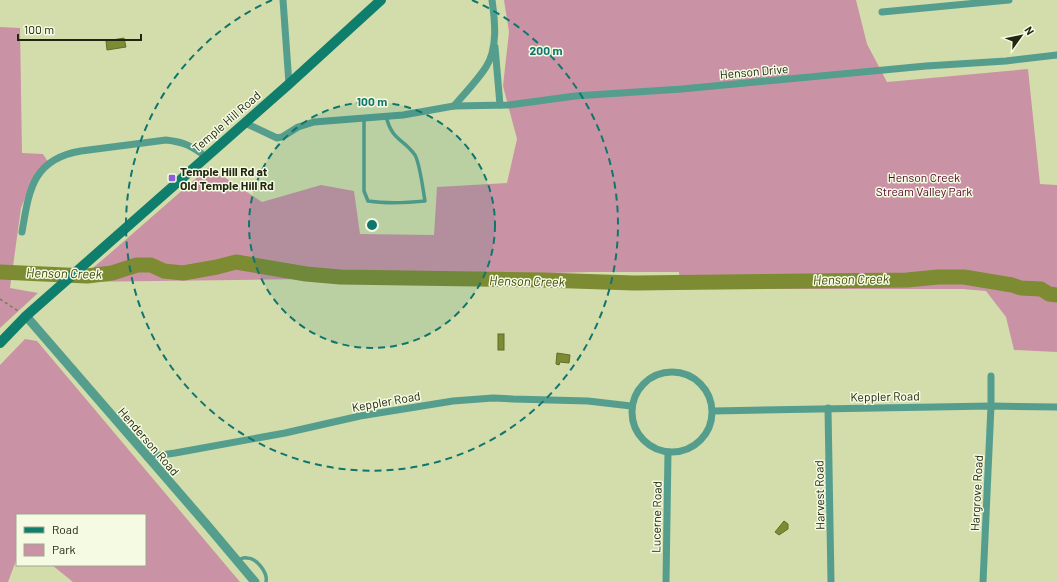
<svg xmlns="http://www.w3.org/2000/svg" width="1057" height="582" viewBox="0 0 1057 582" font-family="Barlow,sans-serif">
	<style>
		.green { fill: #ca93a5 }
		.water { fill: #7d8b33; stroke: #616c29 }
		.lines { fill: none; stroke-linecap: round; stroke-linejoin: round }
		.river { stroke: #7d8b33; stroke-width: 15 }
		.path { stroke: #767e5c; stroke-width: 1.5; stroke-dasharray: 3 3; stroke-linecap: butt }
		.service { stroke: #559e8e; stroke-width: 3.5 }
		.minor { stroke: #559e8e; stroke-width: 7 }
		.tertiary { stroke: #559e8e; stroke-width: 9 }
		.secondary { stroke: #0f7e6c; stroke-width: 10 }
		.ring { fill: none; stroke: #0f766e; stroke-width: 2; stroke-dasharray: 7 5 }
		.poi-dot { fill: #8d60da; stroke: #f5fbe2; stroke-width: 1.5 }
		.labels { text-anchor: middle; dominant-baseline: central; stroke-width: 3; stroke-linejoin: round; paint-order: stroke }
		.street-label { font-size: 12px; fill: #212512; stroke: #f5fbe2 }
		.poi-label { font-size: 12px; font-weight: bold; fill: #212512; stroke: #f5fbe2; text-anchor: start }
		.park-label { font-size: 12px; fill: #54032c; stroke: #f5fbe2 }
		.water-label { font-size: 13px; font-style: italic; fill: #424c08; stroke: #f5fbe2 }
		.centre { fill: #0f766e; stroke: #f5fbe2; stroke-width: 2 }
		.ring-label { font-size: 12px; text-anchor: middle; font-weight: bold; fill: #0f766e; stroke: #f5fbe2; stroke-width: 3; stroke-linejoin: round; paint-order: stroke }
	</style>
	<rect width="100%" height="100%" fill="#d2ddab"/>
	<g class="green">
		<path d="M504 0H856L867 44 887 82 1028 69 1040 184 1057 185V352L1014 350 1006 317 986 291 963 289H750L680 286 679 272H591L307 279 76 282 107 256 209 167 262 202 321 185 354 191 360 234 434 235 437 187 507 183 517 139 503 86 509 32Z"/>
		<path d="M0 27 20 28 22 153 43 154 48 162 27 193 21 208 10 288 38 293 0 328Z"/>
		<path d="M25 339 37 341 240 582H73L52 565H145V515H17V558L8 582H0V365Z"/>
	</g>
	<g class="water">
		<path d="M124 38 126 47 107 50 106 41Z"/>
		<rect x="498" y="334" width="6" height="16"/>
		<path d="M557 353 570 355 569 363 560 362 559 365 556 364Z"/>
		<path d="M784 521 788 524V529L779 535 775 532Z"/>
	</g>
	<g class="lines">
		<path class="river" d="M0 272 87 276 112 273 137 265H151L164 271 183 273 217 267 236 262 306 274 340 277 543 280 634 283 907 280 938 277H964L1012 285 1021 288 1041 289 1049 294 1057 295"/>
		<path class="path" d="M0 299 18 311"/>
		<g class="service">
			<path d="M364 118V191L368 201C387 204 406 203 425 201 423 190 420 164 415 155 403 138 392 141 386 116"/>
			<path d="M238 560C241 559 244 557 247 558 257 558 268 573 266 582"/>
		</g>
		<g class="minor">
			<path d="M283 0 289 84"/>
			<path d="M882 12 1009 0"/>
			<path d="M495 47 500 105"/>
			<path d="M454 106 509 105 575 96 682 89 926 66 1006 61 1057 55"/>
			<path d="M245 123 277 138 282 137 298 127 314 122 403 115 454 106C464 94 477 81 486 67 498 48 495 21 492 0"/>
			<path d="M22 232C29 191 32 159 81 151L166 140C184 142 192 146 206 157"/>
			<circle cx="672" cy="412" r="40"/>
			<path d="M828 408 831 582"/>
			<path d="M713 411 991 406 1057 407"/>
			<path d="M147 457 175 453 285 433 360 416 453 401 493 398 513 399 588 401 631 406"/>
			<path d="M666 582 668 452"/>
			<path d="M983 582 991 406V376"/>
		</g>
		<path class="tertiary" d="M26 316 207 525 255 582"/>
		<path class="secondary" d="M0 343 26 316 289 84 381 0"/>
	</g>
	<circle cx="372" cy="225" r="123" fill="#0f766e" fill-opacity=".12"/>
	<g class="ring">
		<circle cx="372" cy="225" r="123"/>
		<path d="M472 0A246 246 0 1 1 272 0"/>
	</g>
	<rect class="poi-dot" x="168" y="174" width="8" height="8" rx="2"/>
	<g class="labels">
		<g class="street-label">
			<text transform="translate(754 71) rotate(-5)">Henson Drive</text>
			<text transform="translate(226 121) rotate(-41)">Temple Hill Road</text>
			<text transform="translate(885 396) rotate(-1)">Keppler Road</text>
			<text transform="translate(386 401) rotate(-10)">Keppler Road</text>
			<text transform="translate(149 441) rotate(49)">Henderson Road</text>
			<text transform="translate(976 493) rotate(-87)">Hargrove Road</text>
			<text transform="translate(819 495) rotate(-91)">Harvest Road</text>
			<text transform="translate(656 517) rotate(-89)">Lucerne Road</text>
		</g>
		<g class="poi-label">
			<text x="180" y="171">Temple Hill Rd at<tspan x="180" dy="14">Old Temple Hill Rd</tspan></text>
		</g>
		<g class="park-label">
			<text x="924" y="177">Henson Creek<tspan x="924" dy="14">Stream Valley Park</tspan></text>
		</g>
		<g class="water-label">
			<text transform="translate(64 273) rotate(1)">Henson Creek</text>
			<text transform="translate(851 279) rotate(-1)">Henson Creek</text>
			<text transform="translate(527 281) rotate(1)">Henson Creek</text>
		</g>
	</g>
	<circle cx="372" cy="225" r="6" class="centre"/>
	<g class="ring-label">
		<text x="546" y="55">200 m</text>
		<text x="372" y="106">100 m</text>
	</g>
	<rect x="16" y="514" width="130" height="52" fill="#f5fbe2" stroke="#a0a58f"/>
	<rect x="24" y="527" width="20" height="6" fill="#0f7e6c" stroke="#a0a58f"/>
	<text x="52" y="534" font-size="12" fill="#212512">Road</text>
	<rect x="24" y="544" width="20" height="12" fill="#ca93a5" stroke="#a0a58f"/>
	<text x="52" y="554" font-size="12" fill="#212512">Park</text>
	<g transform="translate(1021 36) rotate(57)" stroke="#f5fbe2" stroke-width="3" paint-order="stroke">
	<path d="M0-3L7 15L0 10L-7 15Z" fill="#212512"/>
	<text y="-6" font-size="11" font-weight="bold" text-anchor="middle" fill="#212512">N</text>
	</g>
	<path d="M18 34v6h123v-6" fill="none" stroke="#212512" stroke-width="2"/>
	<text x="24" y="34" font-size="12" fill="#212512" stroke="#f5fbe2" stroke-width="3" paint-order="stroke">100 m</text>
</svg>
